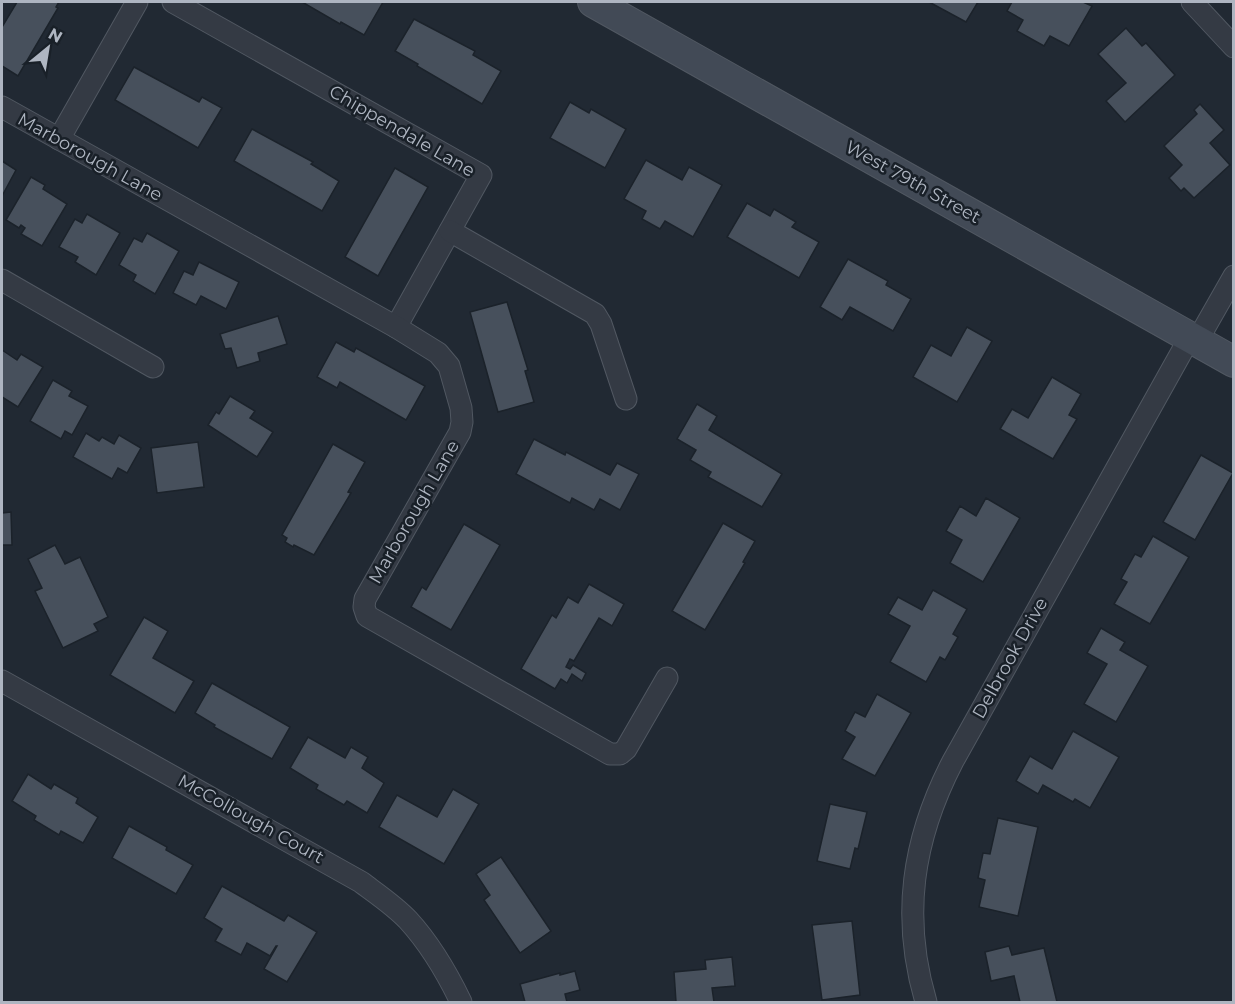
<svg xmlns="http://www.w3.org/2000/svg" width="1235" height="1004" viewBox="0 0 1235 1004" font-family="Montserrat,sans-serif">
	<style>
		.building { fill: #47505c; stroke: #1b222a; stroke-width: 1.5 }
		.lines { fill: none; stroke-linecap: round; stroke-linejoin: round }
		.street-casing { stroke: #515862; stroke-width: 23 }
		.secondary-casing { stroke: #515862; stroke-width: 32 }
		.street { stroke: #343a44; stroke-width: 21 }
		.secondary { stroke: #424a56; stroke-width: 30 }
		.labels { text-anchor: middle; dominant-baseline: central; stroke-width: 5; stroke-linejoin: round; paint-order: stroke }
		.street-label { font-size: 18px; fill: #aeb5c1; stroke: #192028 }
	</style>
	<rect width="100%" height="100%" fill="#212933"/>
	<g class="building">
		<path d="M17 2H59L56 7 58 8 18 76 2 66V27Z"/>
		<path d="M302 2H383L364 35 341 22 340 24Z"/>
		<path d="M929 2H978L966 22Z"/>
		<path d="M1012 2H1083L1092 6 1069 46 1050 36 1044 46 1017 31 1023 20 1007 11Z"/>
		<path d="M414 19 475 51 473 55 501 71 482 104 417 66 418 64 395 51Z"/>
		<path d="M1126 28 1142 46 1146 43 1175 75 1125 122 1106 101 1126 83 1098 54Z"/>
		<path d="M134 67 199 102 202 97 222 108 198 148 115 100Z"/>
		<path d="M570 102 589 113 591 109 626 129 605 168 550 138Z"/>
		<path d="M1200 104 1224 130 1210 143 1230 165 1194 198 1184 188 1181 191 1169 178 1182 165 1164 146 1197 114 1194 110Z"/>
		<path d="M252 129 313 162 311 164 339 181 322 211 234 161Z"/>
		<path d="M646 160 682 180 689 167 722 185 693 237 665 221 660 229 642 219 646 211 624 199Z"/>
		<path d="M2 161 16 170 2 196Z"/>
		<path d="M395 168 428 187 378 276 345 257Z"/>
		<path d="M31 177 45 185 43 189 67 204 42 246 21 234 25 228 21 225 19 228 6 220Z"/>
		<path d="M747 203 770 216 774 209 796 222 792 227 819 242 799 278 727 237Z"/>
		<path d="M87 214 120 233 96 275 75 262 78 257 59 247 75 219 82 223Z"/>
		<path d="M147 233 179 251 155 294 133 281 136 275 119 265 134 238 142 242Z"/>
		<path d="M848 259 888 281 886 285 911 299 893 331 850 307 842 320 820 307Z"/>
		<path d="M199 262 239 282 226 309 201 296 196 305 173 293 184 271 193 275Z"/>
		<path d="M507 302 528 370 525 371 534 402 498 412 470 312Z"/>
		<path d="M278 316 287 344 258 353 260 361 237 368 231 348 225 349 220 334Z"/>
		<path d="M967 327 992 341 957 402 913 377 931 345 951 356Z"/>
		<path d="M336 342 354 352 356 348 425 386 406 420 340 382 337 388 317 377Z"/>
		<path d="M2 350 17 360 21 354 43 367 18 407 2 397Z"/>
		<path d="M1052 377 1081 394 1069 415 1077 419 1053 459 1000 429 1012 409 1028 418Z"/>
		<path d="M53 380 72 391 69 396 88 406 72 435 65 431 61 439 30 421Z"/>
		<path d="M230 396 255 411 250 418 273 432 257 457 208 425 216 412 219 414Z"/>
		<path d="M697 404 717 416 709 430 782 474 762 507 708 477 711 472 690 460 696 450 677 439Z"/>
		<path d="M86 433 99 441 102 437 114 444 119 435 141 448 127 473 118 468 112 479 73 457Z"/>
		<path d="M534 439 565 455 566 452 610 475 617 463 639 474 620 510 600 499 594 510 572 498 570 503 516 474Z"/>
		<path d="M198 442 204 487 157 493 151 448Z"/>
		<path d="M333 444 365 462 348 492 351 493 314 555 294 545 293 547 285 542 287 538 282 535Z"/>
		<path d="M1201 455 1233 473 1195 540 1163 522Z"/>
		<path d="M986 498 1020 518 983 582 950 563 962 540 946 531 960 506 976 516Z"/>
		<path d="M11 512 12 545H2V513Z"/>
		<path d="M723 523 755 541 743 562 745 563 705 630 672 611Z"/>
		<path d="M464 524 500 545 451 630 411 607 422 587 426 590Z"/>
		<path d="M1153 536 1189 557 1150 624 1114 604 1127 582 1121 579 1135 554 1141 557Z"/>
		<path d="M55 545 65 564 80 557 108 617 94 624 98 631 63 648 35 591 42 588 28 559Z"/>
		<path d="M589 584 624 604 612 626 599 618 574 661 570 659 566 667 570 669 573 665 586 673 582 681 572 674 567 683 561 679 555 689 521 669 552 615 556 618 568 597 578 603Z"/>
		<path d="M933 590 967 609 953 634 958 637 945 660 940 657 926 682 890 662 910 626 888 614 898 597 922 610Z"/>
		<path d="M144 617 168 631 153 658 194 681 175 713 110 675Z"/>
		<path d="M1101 628 1125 642 1120 650 1148 666 1116 722 1084 704 1107 664 1087 653Z"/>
		<path d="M212 683 290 727 272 759 214 727 215 725 195 713Z"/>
		<path d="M877 694 911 713 875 776 842 759 855 737 845 731 855 712 865 717Z"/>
		<path d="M1073 731 1119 757 1090 808 1075 799 1073 802 1043 785 1038 794 1016 781 1030 756 1052 769Z"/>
		<path d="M308 737 345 758 351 747 368 757 362 768 384 783 367 813 347 801 344 805 316 789 318 785 290 768Z"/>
		<path d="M28 774 51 789 54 784 78 798 76 803 98 817 83 843 61 831 59 835 34 820 36 816 12 801Z"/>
		<path d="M453 789 479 804 444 864 379 827 397 795 437 817Z"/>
		<path d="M830 804 867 812 858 849 855 848 850 869 817 861Z"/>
		<path d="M998 818 1038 827 1018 916 979 907 985 880 978 878 983 853 990 854Z"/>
		<path d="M129 826 167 847 166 850 193 865 176 894 112 858Z"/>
		<path d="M501 857 551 931 520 953 484 900 490 895 476 874Z"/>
		<path d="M222 886 284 921 288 915 317 932 287 982 264 969 277 946H276L270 956 247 943 241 955 215 941 222 929 204 918Z"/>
		<path d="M852 921 860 995 822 1000 812 925Z"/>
		<path d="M1009 946 1012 955 1044 948 1057 1002H1020L1014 976 991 981 985 952Z"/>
		<path d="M732 957 735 986 712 988 714 1002H676L674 972 706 969 705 960Z"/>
		<path d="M575 971 580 990 565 994 567 1002H525L520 984 560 973V975Z"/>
	</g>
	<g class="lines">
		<g class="street-casing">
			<g id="street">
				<path d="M173 2 481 175 396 327"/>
				<path d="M1192 2 1234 47"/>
				<path d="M2 107 396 327 438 353 449 366 461 408 462 422 460 432 365 599 364 607 367 616 610 754H620L626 749 667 678"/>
				<path d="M59 139 137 2"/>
				<path d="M450 231 595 314 601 324 626 399"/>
				<path d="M2 280 153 367"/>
				<path d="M1197 341 1234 276"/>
				<path d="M2 681 361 882C377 894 395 906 408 920 430 944 447 973 461 1002"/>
				<path d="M926 1002C901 917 912 840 953 761L1190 337"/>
			</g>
		</g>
		<g class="secondary-casing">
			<path id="secondary" d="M593 2 1234 362"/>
		</g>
		<use href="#street" class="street"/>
		<use href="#secondary" class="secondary"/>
	</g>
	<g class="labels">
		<g class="street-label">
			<text transform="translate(402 131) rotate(30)">Chippendale Lane</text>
			<text transform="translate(90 157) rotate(29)">Marborough Lane</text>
			<text transform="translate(913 182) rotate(29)">West 79th Street</text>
			<text transform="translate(414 512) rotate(-60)">Marborough Lane</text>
			<text transform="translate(1010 658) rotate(-61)">Delbrook Drive</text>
			<text transform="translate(251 819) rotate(29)">McCollough Court</text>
		</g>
	</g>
	<rect width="1235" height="1004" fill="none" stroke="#aeb5c1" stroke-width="6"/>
	<g transform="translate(48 48) rotate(30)" stroke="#192028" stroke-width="4.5" paint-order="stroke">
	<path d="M0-4.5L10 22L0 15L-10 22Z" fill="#aeb5c1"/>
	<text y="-9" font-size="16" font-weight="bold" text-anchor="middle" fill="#aeb5c1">N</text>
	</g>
</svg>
